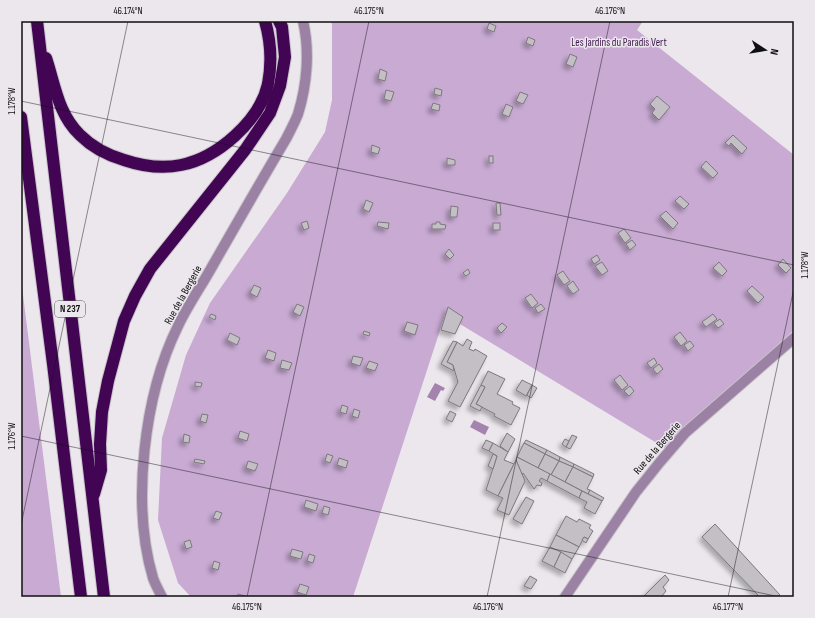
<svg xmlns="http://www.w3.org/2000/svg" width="815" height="618" viewBox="0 0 815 618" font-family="'Sofia Sans Condensed',sans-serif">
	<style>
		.green { fill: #c8aad3 }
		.water { fill: #a484af }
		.building { fill: #c3bfc5; stroke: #7c787d; filter: url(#shadow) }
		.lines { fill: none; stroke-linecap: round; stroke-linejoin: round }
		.minor-casing { stroke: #c8c4c9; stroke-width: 12 }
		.highway-casing { stroke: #c8c4c9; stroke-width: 14 }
		.minor { stroke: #9b82a5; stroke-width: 10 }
		.highway { stroke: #420554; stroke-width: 12 }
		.ticks { fill: none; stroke: #100f11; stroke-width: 1; stroke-opacity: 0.45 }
		.labels { text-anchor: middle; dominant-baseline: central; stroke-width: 3; stroke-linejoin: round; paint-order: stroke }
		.shield { fill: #ebe7ec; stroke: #525053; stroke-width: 1 }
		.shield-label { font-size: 10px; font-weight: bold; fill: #100f11 }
		.park-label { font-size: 11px; fill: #3f174d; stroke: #ebe7ec }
		.street-label { font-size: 11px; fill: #100f11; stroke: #ebe7ec }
		.neatline { fill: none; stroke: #100f11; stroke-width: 1.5 }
		.ticks-label { font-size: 10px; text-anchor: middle; fill: #100f11 }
	</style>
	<defs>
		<filter id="shadow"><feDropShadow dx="-3.5" dy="3.5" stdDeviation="2" flood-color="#0004"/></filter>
	</defs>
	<rect width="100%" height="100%" fill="#ebe7ec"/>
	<g class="green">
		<path d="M331 21H643L637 30 794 155V330L665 448 445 315 353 597H191L178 583 158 520 162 438 186 355 210 303 287 193 325 132 332 100V25Z"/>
		<path d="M21 279 61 597H21Z"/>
	</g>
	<g class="water">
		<path d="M435 383 445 388 443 391 441 390 435 401 427 397Z"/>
		<path d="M474 420 489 427 485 435 470 427Z"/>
	</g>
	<g class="building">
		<path d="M489 23 496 26 494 32 487 29Z"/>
		<path d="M528 37 535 40 533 46 526 43Z"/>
		<path d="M570 54 577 57 573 67 566 64Z"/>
		<path d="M380 69 387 72 385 81 378 79Z"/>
		<path d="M435 88 442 90 441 96 434 94Z"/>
		<path d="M386 90 394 92 391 101 384 99Z"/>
		<path d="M520 92 528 95 523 104 516 101Z"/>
		<path d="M657 96 670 107 659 120 652 113 655 109 650 104Z"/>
		<path d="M433 103 440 105 439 111 431 109Z"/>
		<path d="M506 104 513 107 509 117 502 114Z"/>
		<path d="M733 135 747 148 742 154 731 143 729 146 725 143Z"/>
		<path d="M372 145 380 148 378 154 371 152Z"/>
		<rect x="489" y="156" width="4" height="7"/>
		<path d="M447 158 455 160V165H447Z"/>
		<path d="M706 161 718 173 713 178 701 167Z"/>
		<path d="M680 196 689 204 684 209 675 201Z"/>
		<path d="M366 200 373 203 369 212 363 209Z"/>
		<path d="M496 203H500L501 215H497Z"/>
		<path d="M451 206 458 207 457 217H450Z"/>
		<path d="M666 211 678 223 673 229 660 216Z"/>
		<path d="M307 221 309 228 304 230 301 223Z"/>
		<path d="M378 222 389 223 388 229 377 226Z"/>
		<path d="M436 222H440V224L446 225 445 229H432V224H436Z"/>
		<rect x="493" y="223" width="7" height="7"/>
		<path d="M624 229 631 238 625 243 618 233Z"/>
		<path d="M632 240 636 245 630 250 626 244Z"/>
		<path d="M449 249 454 255 450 259 445 254Z"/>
		<path d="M597 255 600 260 594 264 591 259Z"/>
		<path d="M783 259 791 268 786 273 778 265Z"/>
		<path d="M602 262 608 271 602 275 595 266Z"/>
		<path d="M719 262 727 271 722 276 713 268Z"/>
		<path d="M468 269 470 273 466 276 463 273Z"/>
		<path d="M563 271 570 281 564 285 557 275Z"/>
		<path d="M573 281 579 290 573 294 567 286Z"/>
		<path d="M254 285 261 288 257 297 250 293Z"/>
		<path d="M752 286 764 297 758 303 747 291Z"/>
		<path d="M531 294 538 303 532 308 525 298Z"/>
		<path d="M297 304 304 307 300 316 293 312Z"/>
		<path d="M541 304 545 309 538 313 535 308Z"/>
		<path d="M448 307 463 317 455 334 441 330Z"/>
		<path d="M211 314 216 316 215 320 209 317Z"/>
		<path d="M713 314 717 319 706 327 702 322Z"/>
		<path d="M720 319 724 324 718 328 714 323Z"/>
		<path d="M407 322 418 325 415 335 404 331Z"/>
		<path d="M502 323 507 327 501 333 497 328Z"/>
		<path d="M364 331 370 333 369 336 363 334Z"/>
		<path d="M680 332 687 341 681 346 674 337Z"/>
		<path d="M230 333 240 338 237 345 227 340Z"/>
		<path d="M467 339 472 342 469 349 474 351 475 349 487 356 460 407 448 401 458 382 453 365 447 362 457 342 463 346Z"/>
		<path d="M453 341 457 342 447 362 453 365 454 371 441 364Z"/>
		<path d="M690 341 694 346 688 351 684 345Z"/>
		<path d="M268 350 276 353 274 361 265 358Z"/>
		<path d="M353 356 363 358 360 366 351 363Z"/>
		<path d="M654 358 657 363 651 368 647 363Z"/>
		<path d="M282 360 292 363 289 370 280 368Z"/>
		<path d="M369 361 378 364 375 371 366 368Z"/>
		<path d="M659 364 663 369 657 374 653 369Z"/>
		<path d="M488 371 505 379 497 394 513 402 512 404 520 408 511 425 494 416 495 414 476 404 485 387 481 385Z"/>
		<path d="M620 375 628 385 622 390 614 380Z"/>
		<path d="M522 380 532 385 526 396 516 390Z"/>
		<path d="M195 382 202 383 201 387 195 386Z"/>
		<path d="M481 385 485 387 476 404 482 407 480 411 470 406Z"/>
		<path d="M532 385 537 388 531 398 527 395Z"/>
		<path d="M630 386 634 391 629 396 624 391Z"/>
		<path d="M342 405 348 407 346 414 340 412Z"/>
		<path d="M354 409 360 411 358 418 352 416Z"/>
		<path d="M450 411 456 414 452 422 446 419Z"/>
		<path d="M202 414 208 415 206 423 200 421Z"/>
		<path d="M240 431 249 434 247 441 238 438Z"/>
		<path d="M507 433 515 439 508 452 500 446Z"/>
		<path d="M184 434 190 436 189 443 183 442Z"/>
		<path d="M572 435 577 437 570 449 566 447Z"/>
		<path d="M565 439 569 441 566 447 562 444Z"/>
		<path d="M486 440 493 443 489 451 482 448Z"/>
		<path d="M526 440 547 450 545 454 524 443Z"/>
		<path d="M493 443 508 452 504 460 514 464 498 496 486 490 497 456 489 451Z"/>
		<path d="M524 443 545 454 538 468 517 457Z"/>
		<path d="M547 450 560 457 559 461 545 454Z"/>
		<path d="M327 454 333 456 330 463 325 461Z"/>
		<path d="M493 454 497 456 493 469 488 466Z"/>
		<path d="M545 454 559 461 551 475 538 468Z"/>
		<path d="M517 457 550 474 547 481 541 478 539 481 542 483 541 486 537 485 534 489 523 473 522 475 516 460Z"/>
		<path d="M560 457 574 464 573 467 559 461Z"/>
		<path d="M339 458 348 461 346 468 337 465Z"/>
		<path d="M195 459 205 461 204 464 194 462Z"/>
		<path d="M516 460 525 481 509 515 497 510 503 498 498 496Z"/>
		<path d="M248 461 258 464 255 471 246 468Z"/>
		<path d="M559 461 573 467 565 482 551 475Z"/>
		<path d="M574 464 594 474 593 477 573 467Z"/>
		<path d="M573 467 593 477 587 489 590 490 588 494 565 482Z"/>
		<path d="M550 474 582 491 579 498 547 481Z"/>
		<path d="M590 490 604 498 602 501 588 494Z"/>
		<path d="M582 491 602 501 595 514 584 508 587 502 579 498Z"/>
		<path d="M526 497 534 501 522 524 513 519Z"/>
		<path d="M306 500 318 504 316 511 304 507Z"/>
		<path d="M324 506 330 508 328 515 322 513Z"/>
		<path d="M216 511 222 513 219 520 213 518Z"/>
		<path d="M566 516 577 522 579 519 591 525 589 528 593 531 588 539 584 537 579 547 556 535Z"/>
		<path d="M715 524 780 595 776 597H756L758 595 702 537Z"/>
		<path d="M556 535 579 547 572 559 550 547Z"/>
		<path d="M584 537 588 539 586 543 582 540Z"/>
		<path d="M190 540 192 547 186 549 184 542Z"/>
		<path d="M550 547 561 552 554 567 542 561Z"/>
		<path d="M292 549 303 552 301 559 290 556Z"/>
		<path d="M561 552 572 559 565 573 554 567Z"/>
		<path d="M309 554 315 556 313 563 307 561Z"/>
		<path d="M214 561 220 563 218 570 212 568Z"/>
		<path d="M665 575 669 580 663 587 666 591 661 597H643Z"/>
		<path d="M530 576 537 580 531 589 524 586Z"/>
		<path d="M300 584 309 587 306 595 297 592Z"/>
		<path d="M238 594 245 596V597H237Z"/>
	</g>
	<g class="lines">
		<g class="minor-casing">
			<g id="minor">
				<path d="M162 597C159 591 155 584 153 578 131 504 144 395 178 326 188 305 202 285 213 265 237 223 261 181 286 139 290 131 295 122 298 114 307 85 310 51 303 21"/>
				<path d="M565 597 636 492 660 462 685 433 794 338"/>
			</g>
		</g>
		<g class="highway-casing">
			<g id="highway">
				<path d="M37 21 104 597"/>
				<path d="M46 58C55 85 58 114 80 135 92 147 107 155 124 160 142 166 162 169 181 165 217 158 260 121 268 84 272 63 271 42 265 21"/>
				<path d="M21 117 53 364 81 597"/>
				<path d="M94 494 101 470 100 444 102 412 108 381 124 321 135 296 150 269 245 150 270 113 280 86 285 57 282 27 279 21"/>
			</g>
		</g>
		<use href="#minor" class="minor"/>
		<use href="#highway" class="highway"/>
	</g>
	<path class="ticks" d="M21 101 794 265M21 436 780 597M21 525 128 21M247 597 369 21M487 597 610 21M728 597 794 288"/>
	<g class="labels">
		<rect class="shield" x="55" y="301" width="30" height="16" rx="3"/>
		<g class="shield-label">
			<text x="70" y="309">N 237</text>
		</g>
		<g class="park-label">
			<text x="619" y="42">Les Jardins du Paradis Vert</text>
		</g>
		<g class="street-label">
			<text transform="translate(183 295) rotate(-61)">Rue de la Bergerie</text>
			<text transform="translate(657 448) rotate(-49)">Rue de la Bergerie</text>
		</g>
	</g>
	<rect width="815" height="618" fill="none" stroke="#ebe7ec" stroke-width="44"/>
	<g transform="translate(765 50) rotate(102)" stroke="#ebe7ec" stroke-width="3" paint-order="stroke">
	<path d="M0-3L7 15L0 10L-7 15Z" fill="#100f11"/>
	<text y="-6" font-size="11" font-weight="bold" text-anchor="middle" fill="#100f11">N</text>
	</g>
	<rect x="22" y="22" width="771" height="574" class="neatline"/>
	<g class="ticks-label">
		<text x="128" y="14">46.174°N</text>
		<text x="369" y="14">46.175°N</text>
		<text x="610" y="14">46.176°N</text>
		<text transform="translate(11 101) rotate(-90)" y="4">1.178°W</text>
		<text transform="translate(804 265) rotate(-90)" y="4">1.178°W</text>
		<text transform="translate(11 436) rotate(-90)" y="4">1.176°W</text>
		<text x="247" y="610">46.175°N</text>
		<text x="488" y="610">46.176°N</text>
		<text x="728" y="610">46.177°N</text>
	</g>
</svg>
